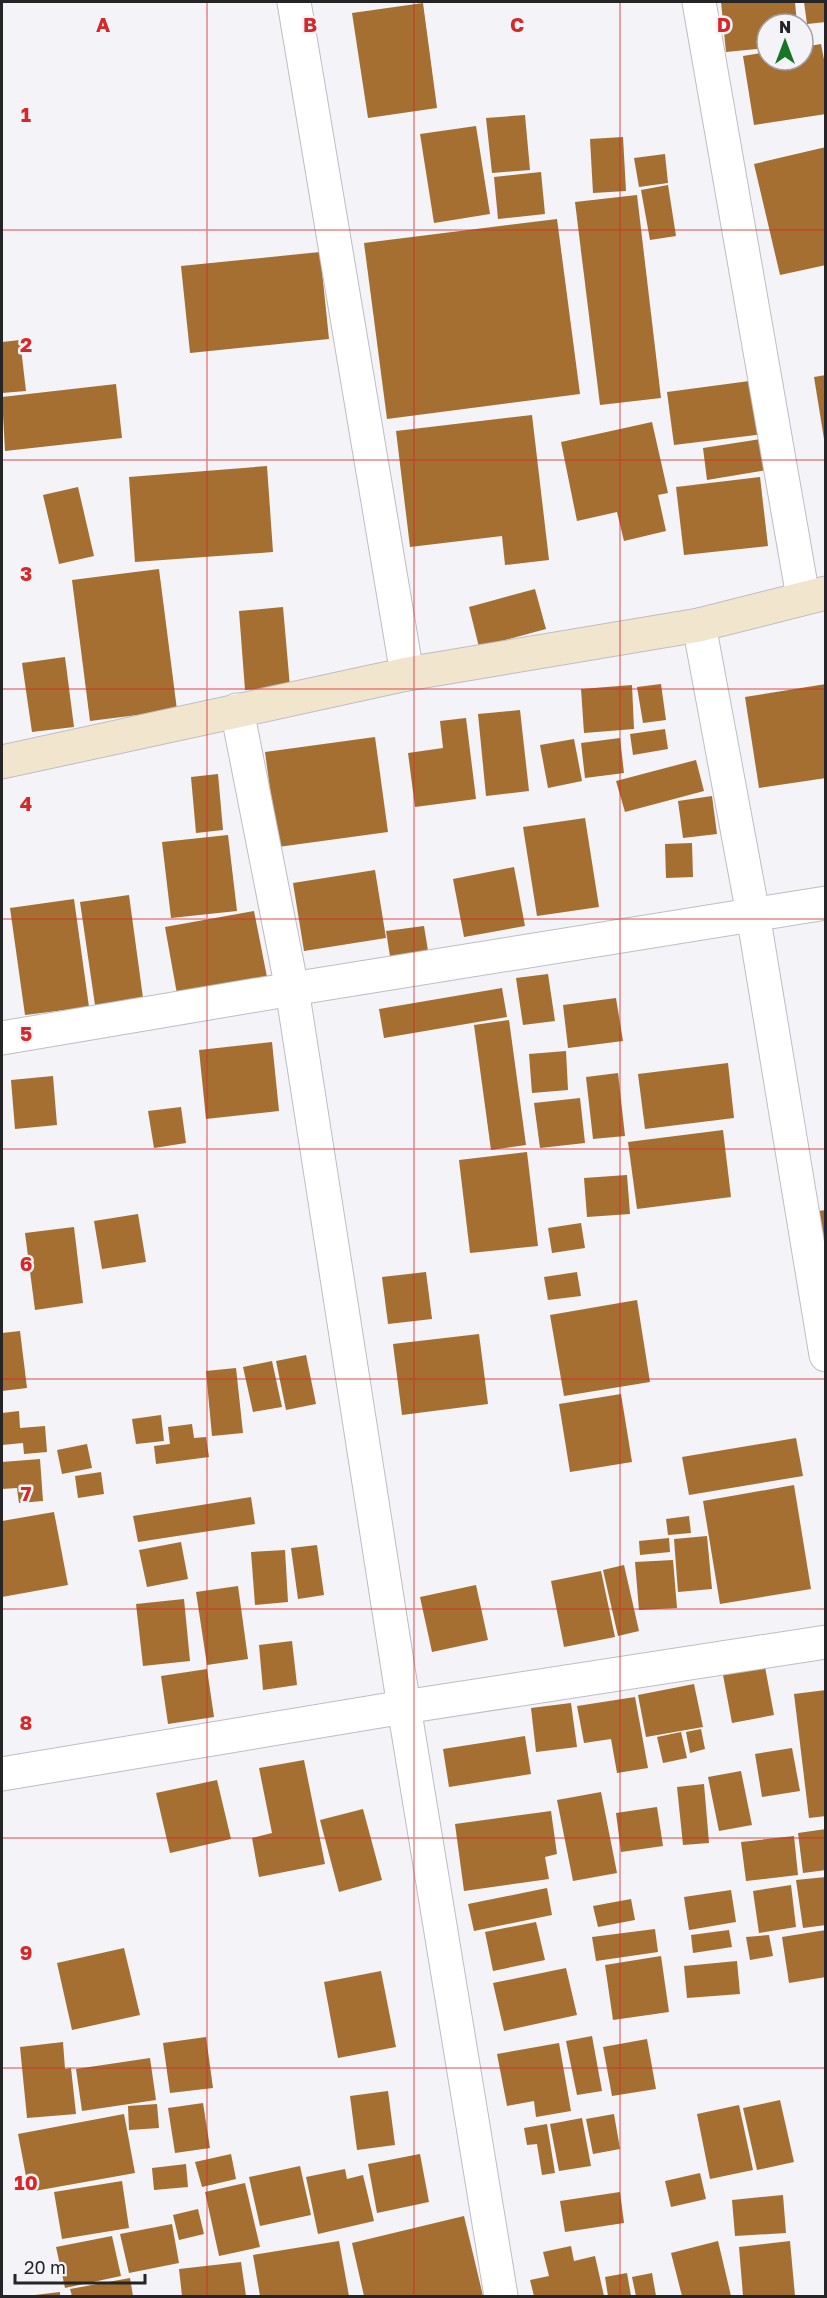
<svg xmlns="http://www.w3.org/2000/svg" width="827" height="2298" viewBox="0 0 827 2298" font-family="'Golos Text',sans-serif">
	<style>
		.building { fill: #a46f30 }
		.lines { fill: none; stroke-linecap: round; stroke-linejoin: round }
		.street-casing { stroke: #bdbdc3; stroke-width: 35 }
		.secondary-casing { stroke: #bdbdc3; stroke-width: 35 }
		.street { stroke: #fff; stroke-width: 33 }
		.secondary { stroke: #f2e5ce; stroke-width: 33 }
		.grid { fill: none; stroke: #d62828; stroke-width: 1.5; stroke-opacity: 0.55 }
		.grid-label { font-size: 20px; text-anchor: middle; font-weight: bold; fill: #d62828; stroke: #f3f3f8; stroke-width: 5; stroke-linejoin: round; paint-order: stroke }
	</style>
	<rect width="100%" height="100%" fill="#f3f3f8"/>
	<g class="building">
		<path d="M721 2H795L797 24H767V48L726 52Z"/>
		<path d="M804 2H826V22L807 24Z"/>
		<path d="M423 3 437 108 368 118 352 13Z"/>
		<path d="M821 44 826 70V114L754 125 743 56 767 52V60H803V47Z"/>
		<path d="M525 115 530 170 492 173 486 118Z"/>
		<path d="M476 126 490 214 434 223 420 134Z"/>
		<path d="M623 137 626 191 593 193 590 139Z"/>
		<path d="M826 147V265L780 275 754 164Z"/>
		<path d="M665 154 668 183 639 187 634 158Z"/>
		<path d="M541 172 545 214 498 219 494 177Z"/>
		<path d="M668 185 676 236 650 240 641 190Z"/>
		<path d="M637 195 661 398 600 405 575 202Z"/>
		<path d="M557 219 580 394 387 419 364 243Z"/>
		<path d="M320 252 329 339 190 353 181 266Z"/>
		<path d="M20 340 26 391 2 393V342Z"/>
		<path d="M826 375V439H824L814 377Z"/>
		<path d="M757 380 764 434 674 445 667 392Z"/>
		<path d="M116 384 122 438 5 451 2 397Z"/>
		<path d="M532 415 549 560 505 565 502 536 410 547 396 431Z"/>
		<path d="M652 422 668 493 658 495 666 531 624 541 617 512 577 521 561 442Z"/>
		<path d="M768 438 773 469 707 480 703 448Z"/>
		<path d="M267 466 273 552 135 562 129 477Z"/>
		<path d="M760 477 768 546 684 555 676 487Z"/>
		<path d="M78 487 94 556 59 564 43 495Z"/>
		<path d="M159 569 177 710 90 721 72 580Z"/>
		<path d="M535 589 546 629 479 647 469 607Z"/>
		<path d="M283 607 290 687 245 690 239 611Z"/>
		<path d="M65 657 74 727 32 732 22 663Z"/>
		<path d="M661 684 666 720 643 723 637 687Z"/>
		<path d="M826 684V778L759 788 745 697Z"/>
		<path d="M632 685 634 729 584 733 581 689Z"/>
		<path d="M520 710 529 791 486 796 478 714Z"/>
		<path d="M466 718 476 799 415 807 408 753 443 748 440 721Z"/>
		<path d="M665 729 668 749 633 755 630 734Z"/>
		<path d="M375 737 388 832 278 847 265 752Z"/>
		<path d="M620 738 624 773 585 778 581 743Z"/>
		<path d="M574 739 582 781 548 788 540 745Z"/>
		<path d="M696 760 704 791 625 812 616 781Z"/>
		<path d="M218 774 223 830 196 833 191 777Z"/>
		<path d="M712 796 717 834 683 838 678 801Z"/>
		<path d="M585 818 599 907 537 916 523 827Z"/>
		<path d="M228 835 237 911 171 918 162 842Z"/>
		<path d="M692 843 693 877 666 878 665 844Z"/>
		<path d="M514 867 525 926 464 937 453 879Z"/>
		<path d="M375 870 386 938 304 951 293 883Z"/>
		<path d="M129 895 143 998 95 1005 80 902Z"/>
		<path d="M74 899 89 1007 25 1015 10 908Z"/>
		<path d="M254 911 267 977 177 994 165 927Z"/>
		<path d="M424 926 430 963 392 969 386 931Z"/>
		<path d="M548 974 555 1021 523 1025 516 978Z"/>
		<path d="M502 988 507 1017 384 1038 379 1009Z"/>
		<path d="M616 998 623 1041 568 1048 563 1005Z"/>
		<path d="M509 1020 526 1145 491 1150 474 1025Z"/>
		<path d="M272 1042 279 1111 206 1119 199 1050Z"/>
		<path d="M566 1051 568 1090 532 1093 529 1054Z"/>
		<path d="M728 1063 734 1118 645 1129 638 1074Z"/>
		<path d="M618 1073 625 1136 593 1139 586 1077Z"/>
		<path d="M53 1076 57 1125 15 1129 11 1080Z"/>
		<path d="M580 1098 585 1143 540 1148 534 1103Z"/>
		<path d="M181 1107 186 1143 154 1148 148 1111Z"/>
		<path d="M723 1130 731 1197 637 1209 628 1142Z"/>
		<path d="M527 1152 538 1246 470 1253 459 1160Z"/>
		<path d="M627 1175 630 1214 587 1217 584 1178Z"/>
		<path d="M826 1210V1255L810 1212Z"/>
		<path d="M138 1214 146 1262 102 1269 94 1221Z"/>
		<path d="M581 1223 585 1248 552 1253 548 1228Z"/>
		<path d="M74 1227 83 1303 35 1310 25 1233Z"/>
		<path d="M426 1272 432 1319 388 1324 382 1277Z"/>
		<path d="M577 1272 581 1296 548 1300 544 1277Z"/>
		<path d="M637 1300 650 1382 564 1396 550 1315Z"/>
		<path d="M20 1331 27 1388 2 1391V1333Z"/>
		<path d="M479 1334 488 1404 402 1415 393 1344Z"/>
		<path d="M306 1355 316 1404 286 1410 276 1361Z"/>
		<path d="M272 1361 282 1407 253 1412 243 1367Z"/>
		<path d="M236 1368 243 1433 212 1436 206 1371Z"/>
		<path d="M621 1394 632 1462 570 1472 559 1404Z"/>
		<path d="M19 1411 20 1428 45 1426 47 1452 24 1454 23 1443 2 1445V1413Z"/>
		<path d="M161 1415 164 1441 136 1444 132 1419Z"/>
		<path d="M192 1424 194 1438 206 1437 209 1457 156 1464 154 1446 170 1444 168 1427Z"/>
		<path d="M796 1438 803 1476 689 1495 682 1457Z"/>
		<path d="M87 1444 92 1468 62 1474 57 1450Z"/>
		<path d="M40 1459 43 1501 19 1503 17 1488 2 1489V1462Z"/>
		<path d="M101 1472 104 1494 78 1498 75 1476Z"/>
		<path d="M794 1485 811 1589 720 1604 703 1501Z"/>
		<path d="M251 1497 255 1524 138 1542 133 1516Z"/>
		<path d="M54 1512 68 1585 2 1597V1521Z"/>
		<path d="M689 1516 691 1533 668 1535 666 1519Z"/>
		<path d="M707 1536 712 1589 678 1592 674 1539Z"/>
		<path d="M669 1538 670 1552 640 1555 639 1541Z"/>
		<path d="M181 1542 188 1579 147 1587 139 1550Z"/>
		<path d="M317 1545 324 1595 298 1599 291 1548Z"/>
		<path d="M285 1550 288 1602 255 1605 251 1552Z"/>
		<path d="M673 1560 677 1608 639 1610 635 1562Z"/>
		<path d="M624 1565 639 1631 618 1636 603 1570Z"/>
		<path d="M601 1571 615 1637 564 1647 551 1581Z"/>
		<path d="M476 1585 488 1640 432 1652 420 1597Z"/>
		<path d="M238 1586 248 1659 207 1665 196 1592Z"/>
		<path d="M184 1599 190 1661 143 1666 136 1604Z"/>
		<path d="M292 1641 297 1685 263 1690 259 1645Z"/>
		<path d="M765 1667 774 1715 732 1723 723 1675Z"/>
		<path d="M207 1669 214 1717 168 1724 161 1676Z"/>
		<path d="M694 1684 703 1727 646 1737 638 1695Z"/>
		<path d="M826 1690V1816L809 1818 794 1694Z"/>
		<path d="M635 1697 648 1768 617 1773 611 1739 584 1743 577 1706Z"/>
		<path d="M571 1703 577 1747 536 1752 531 1708Z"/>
		<path d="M701 1729 705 1749 690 1753 686 1732Z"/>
		<path d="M681 1732 687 1758 663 1763 657 1737Z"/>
		<path d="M525 1736 531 1774 449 1787 443 1749Z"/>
		<path d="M792 1748 800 1791 762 1797 755 1754Z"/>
		<path d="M304 1760 325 1864 259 1877 252 1838 272 1833 259 1768Z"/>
		<path d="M741 1771 752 1825 719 1831 708 1777Z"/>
		<path d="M217 1780 231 1839 170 1853 156 1793Z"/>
		<path d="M704 1784 709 1843 683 1845 677 1787Z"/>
		<path d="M601 1792 617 1873 573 1881 557 1800Z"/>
		<path d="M657 1807 663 1846 621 1852 616 1813Z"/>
		<path d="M363 1809 382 1880 339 1892 320 1820Z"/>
		<path d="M551 1811 557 1854 545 1857 549 1879 464 1891 455 1824Z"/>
		<path d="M826 1829V1870L803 1873 798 1833Z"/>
		<path d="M794 1836 798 1875 746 1881 741 1842Z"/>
		<path d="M826 1877V1925L803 1928 796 1880Z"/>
		<path d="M791 1885 796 1927 759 1933 753 1891Z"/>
		<path d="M547 1888 552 1915 474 1931 468 1904Z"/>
		<path d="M731 1890 736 1922 689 1930 684 1897Z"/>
		<path d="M631 1899 635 1920 598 1927 593 1906Z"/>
		<path d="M536 1922 545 1960 493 1971 485 1932Z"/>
		<path d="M655 1929 658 1952 596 1961 592 1937Z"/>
		<path d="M729 1930 732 1947 693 1953 691 1935Z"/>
		<path d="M826 1930V1977L789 1983 782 1937Z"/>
		<path d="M769 1935 773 1956 750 1960 746 1937Z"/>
		<path d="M124 1948 140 2015 72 2030 57 1963Z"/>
		<path d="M661 1956 669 2012 613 2020 605 1965Z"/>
		<path d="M737 1961 740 1994 687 1998 684 1966Z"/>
		<path d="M566 1968 577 2015 504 2031 493 1983Z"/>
		<path d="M381 1971 396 2047 338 2058 324 1982Z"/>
		<path d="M592 2036 602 2091 577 2095 566 2041Z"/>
		<path d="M206 2037 213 2088 170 2093 163 2043Z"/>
		<path d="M647 2039 656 2089 612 2096 603 2047Z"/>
		<path d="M63 2042 65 2069 71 2068 76 2114 27 2118 20 2047Z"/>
		<path d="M559 2043 571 2111 536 2117 534 2101 507 2106 497 2054Z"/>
		<path d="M150 2058 156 2100 82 2111 76 2069Z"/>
		<path d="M388 2091 395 2145 357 2150 350 2096Z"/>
		<path d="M780 2100 794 2162 757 2170 743 2108Z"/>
		<path d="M203 2103 210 2148 175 2153 168 2108Z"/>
		<path d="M157 2104 159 2128 129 2130 128 2106Z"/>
		<path d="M739 2105 753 2170 710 2179 697 2114Z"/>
		<path d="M124 2114 135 2173 29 2192 18 2134Z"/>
		<path d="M614 2114 620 2149 593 2154 586 2119Z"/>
		<path d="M582 2118 591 2166 559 2171 550 2124Z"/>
		<path d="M547 2124 555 2173 542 2175 537 2144 527 2145 524 2128Z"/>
		<path d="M231 2154 236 2179 202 2187 195 2162Z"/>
		<path d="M420 2154 429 2202 377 2213 368 2164Z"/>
		<path d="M186 2164 188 2187 154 2190 152 2168Z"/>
		<path d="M300 2166 311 2215 260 2226 249 2177Z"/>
		<path d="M345 2169 347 2179 363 2175 374 2221 318 2234 306 2177Z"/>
		<path d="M700 2173 706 2199 671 2207 665 2181Z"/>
		<path d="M122 2181 129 2228 62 2239 54 2192Z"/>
		<path d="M245 2183 260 2247 219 2256 205 2192Z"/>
		<path d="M620 2192 624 2223 565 2232 560 2201Z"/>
		<path d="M783 2195 786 2233 735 2236 732 2200Z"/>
		<path d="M198 2209 204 2234 179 2240 173 2215Z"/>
		<path d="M464 2216 483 2296H364L352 2243Z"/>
		<path d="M172 2224 179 2263 129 2273 120 2234Z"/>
		<path d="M112 2236 121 2276 65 2288 56 2247Z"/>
		<path d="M339 2241 349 2296H260L253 2255Z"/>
		<path d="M718 2241 731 2296H682L671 2253Z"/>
		<path d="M790 2241 795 2296H743L739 2247Z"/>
		<path d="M571 2246 574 2261 595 2256 604 2296H534L530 2280 549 2276 543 2252Z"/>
		<path d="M241 2262 246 2296H182L179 2269Z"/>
		<path d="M627 2273 631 2296H608L605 2277Z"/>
		<path d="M652 2273 656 2296H636L632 2277Z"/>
		<path d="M130 2278 133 2296H72L70 2289Z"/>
		<path d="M60 2292V2296H35V2295Z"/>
	</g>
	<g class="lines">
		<g class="street-casing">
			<g id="street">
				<path d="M294 2 407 674"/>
				<path d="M699 2 803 597"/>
				<path d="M699 625 753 914 826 1355"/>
				<path d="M237 710 292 989 404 1707 501 2296"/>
				<path d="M2 1038 292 989 826 903"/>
				<path d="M2 1774 404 1707 826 1642"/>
			</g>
		</g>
		<g class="secondary-casing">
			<path id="secondary" d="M2 762 407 674 699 625 826 593"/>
		</g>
		<use href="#street" class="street"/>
		<use href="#secondary" class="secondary"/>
	</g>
	<path class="grid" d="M207 2V2296M414 2V2296M620 2V2296M2 230H826M2 460H826M2 689H826M2 919H826M2 1149H826M2 1379H826M2 1609H826M2 1838H826M2 2068H826"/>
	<g class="grid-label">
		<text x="103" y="32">A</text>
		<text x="310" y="32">B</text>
		<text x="517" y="32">C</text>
		<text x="724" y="32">D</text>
		<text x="26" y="122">1</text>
		<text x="26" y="352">2</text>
		<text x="26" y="581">3</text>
		<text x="26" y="811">4</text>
		<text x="26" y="1041">5</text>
		<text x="26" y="1271">6</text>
		<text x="26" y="1501">7</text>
		<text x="26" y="1730">8</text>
		<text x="26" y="1960">9</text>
		<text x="26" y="2190">10</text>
	</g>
	<rect width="827" height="2298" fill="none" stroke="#252527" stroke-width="6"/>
	<g transform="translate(785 42)"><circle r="28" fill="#f3f3f8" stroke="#a1a1a4" stroke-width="1.5"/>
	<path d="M0-4.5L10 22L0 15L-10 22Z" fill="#157626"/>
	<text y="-9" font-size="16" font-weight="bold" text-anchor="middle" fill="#252527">N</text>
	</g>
	<path d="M15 2274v9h130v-9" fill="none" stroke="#252527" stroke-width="3"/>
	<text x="24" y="2274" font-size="18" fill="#252527" stroke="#f3f3f8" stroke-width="4.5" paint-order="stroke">20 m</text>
</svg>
